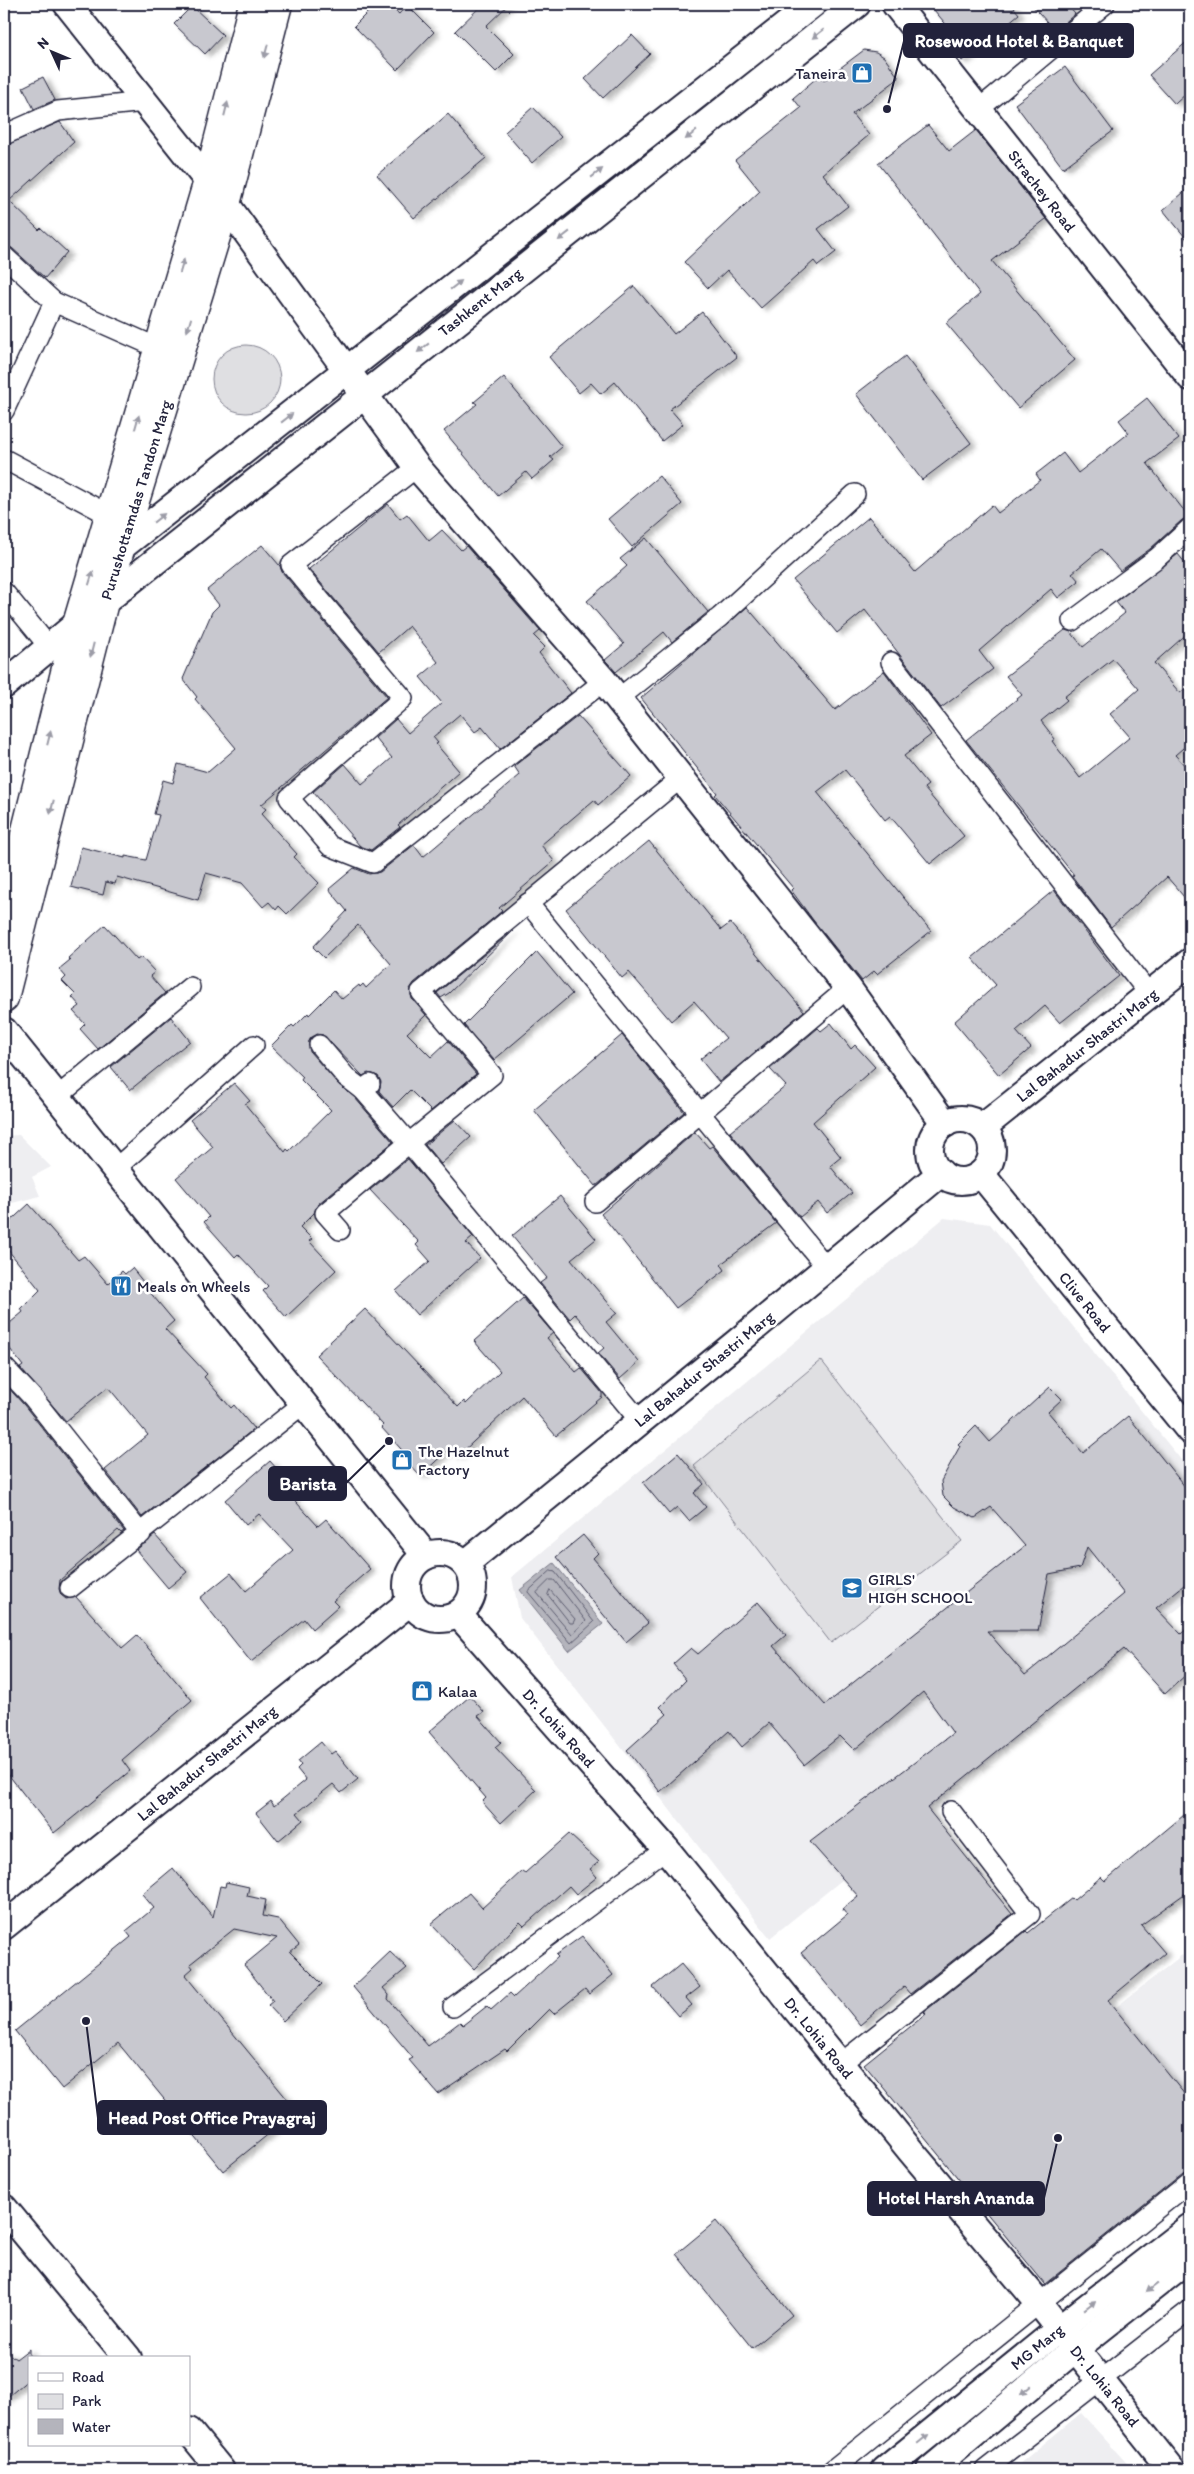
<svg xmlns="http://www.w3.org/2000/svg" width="1194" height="2474" viewBox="0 0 1194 2474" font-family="Itim,sans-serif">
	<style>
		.built { fill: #eeeef1 }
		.green { fill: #dfdfe2; stroke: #80808e }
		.water { fill: #b4b4bc; stroke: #7a7a88 }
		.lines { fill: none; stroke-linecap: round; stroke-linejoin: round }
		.shore { stroke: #5c5c6f; stroke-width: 1 }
		.building { fill: #c8c8cf; stroke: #22223b; fill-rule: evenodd; filter: url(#shadow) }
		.street-casing { stroke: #22223b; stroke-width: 22 }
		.secondary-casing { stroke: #22223b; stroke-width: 30 }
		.primary-casing { stroke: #22223b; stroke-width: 31 }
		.street { stroke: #fff; stroke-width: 19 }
		.secondary { stroke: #fff; stroke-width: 26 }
		.primary { stroke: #fff; stroke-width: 28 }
		.oneway { fill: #9c9ca7 }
		.labels { text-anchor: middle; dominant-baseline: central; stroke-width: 5; stroke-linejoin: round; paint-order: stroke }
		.poi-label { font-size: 16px; fill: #22223b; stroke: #fff; text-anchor: start }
		.street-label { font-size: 16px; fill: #22223b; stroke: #fff }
		.leader { fill: none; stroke: #22223b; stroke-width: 2 }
		.callout-dot { fill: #22223b; stroke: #fff; stroke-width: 2 }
		.callout { fill: #22223b; stroke: #22223b; stroke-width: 2 }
		.callout-label { font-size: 18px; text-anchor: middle; font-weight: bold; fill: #fff }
	</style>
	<defs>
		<filter id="shadow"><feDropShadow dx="5.5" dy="3" stdDeviation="2.5" flood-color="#0004"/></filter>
	</defs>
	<rect width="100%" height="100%" fill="#fff"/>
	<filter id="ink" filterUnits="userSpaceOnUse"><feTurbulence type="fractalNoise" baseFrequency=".02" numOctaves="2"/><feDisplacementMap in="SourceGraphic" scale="10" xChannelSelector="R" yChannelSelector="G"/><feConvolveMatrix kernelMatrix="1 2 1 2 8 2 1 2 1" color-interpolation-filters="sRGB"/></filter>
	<g filter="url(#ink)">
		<g class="built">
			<path d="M19 1135 51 1167 32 1177 40 1196 4 1205V1141L5 1136Z"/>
			<path d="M944 1218 990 1224 1190 1471V1599L770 1938 520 1618 512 1577Z"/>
			<path d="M1182 1955 1190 1965V2101L1115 2008Z"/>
			<path d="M1081 2413 1133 2470H1012Z"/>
		</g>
		<g class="green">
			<circle cx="246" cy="379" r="34"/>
			<path d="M821 1360 962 1541 831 1643 694 1466Z"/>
		</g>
		<path class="water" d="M554 1563 603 1624 569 1651 520 1590Z"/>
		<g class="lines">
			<g class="shore">
				<path d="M551 1571 555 1572 594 1622 571 1643 528 1592Z"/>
				<path d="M550 1580H554L586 1621 572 1634 537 1593Z"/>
				<path d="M550 1590 575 1619 573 1623H570L548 1595Z"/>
			</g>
		</g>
		<g class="building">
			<path d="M376 4H388L399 14 407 5 434 32 397 70 354 26Z"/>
			<path d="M483 4H509L486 26 514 54 496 72 455 31Z"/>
			<path d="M929 4H1011L1019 14 962 61 945 41 954 34Z"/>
			<path d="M1031 4H1066L1075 14 1055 31Z"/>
			<path d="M192 6 223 35 205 54 174 24Z"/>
			<path d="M632 35 650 54 603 98 585 79Z"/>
			<path d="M1190 39V90L1175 104 1149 75Z"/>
			<path d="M864 50 876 52 884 57 899 78 852 114 869 135 823 174 848 206 818 229 836 252 818 266 814 261 761 308 727 270 708 288 684 262 760 191 735 160 801 108 793 98 820 75 824 80Z"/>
			<path d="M1065 67 1113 131 1063 168 1015 104Z"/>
			<path d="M43 77 55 100 34 109 23 87Z"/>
			<path d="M533 107 561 137 532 163 505 132Z"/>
			<path d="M448 114 486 158 414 218 377 175Z"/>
			<path d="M60 122 74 142 9 201 39 230 41 228 67 252 45 278 12 248 4 245V146Z"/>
			<path d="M928 125 949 151 976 130 1046 219 992 261 1075 360 1018 408 946 323 980 294 878 163Z"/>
			<path d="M1190 187V243L1163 210Z"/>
			<path d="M634 286 674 334 702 312 737 357 670 409 683 424 662 441 615 382 601 394 591 383 579 393 549 357Z"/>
			<path d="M905 356 971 443 922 480 856 394Z"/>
			<path d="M504 377 562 447 550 457 554 460 532 479 526 472 498 496 444 431 477 404 474 402Z"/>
			<path d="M1147 398 1179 439 1147 463 1189 517 1182 520 1150 549 1120 571 1101 549 1072 573 1079 581 1058 598 1051 589 979 651 993 669 941 708 865 610 837 633 793 580 869 517 915 572 992 505 998 513 1040 480 1036 474 1063 453 1078 473 1129 433 1119 420Z"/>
			<path d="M659 476 682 504 632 547 608 519Z"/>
			<path d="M388 504 400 519 407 514 429 541 442 530 461 550 466 546 540 631 534 636 545 647 539 653 571 693 500 749 482 727 475 732 460 714 433 737 438 743 436 744 459 771 398 825 400 827 371 850 360 846 313 792 345 764 362 784 392 758 375 738 396 719 408 733 442 703 420 677 438 662 409 626 379 652 309 569Z"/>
			<path d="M646 538 708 612 672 642 664 632 616 672 605 660 624 644 587 601 627 566 620 559Z"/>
			<path d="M262 545 280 566 282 572 387 697 261 805 266 809 261 814 297 854 294 857 319 883 287 914 279 906 276 910 269 902 263 907 242 883 206 873 198 900 117 877 115 884 106 882 103 895 71 887 81 847 125 858V856L146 860 159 815 154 814 163 780 173 783 178 764 208 772 236 748 195 699 197 697 183 679 212 612 219 605 207 590Z"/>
			<path d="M1178 554 1190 569V631L1154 663 1180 693 1190 685V742L1175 755 1190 771V904L1167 877 1111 927 1072 876 1074 875 966 740 1022 695 1006 676 1065 630 1071 632 1083 647 1125 613 1116 602ZM1113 659 1139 689 1110 714 1130 737 1080 778 1052 741 1055 739 1041 721 1067 700 1064 697Z"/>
			<path d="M747 607 835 710 884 671 931 735 904 756 928 785 924 788 964 836 930 864 890 816 885 820 845 770 817 792 931 931 877 974 874 971 862 981 813 920 791 890 793 888 715 795 717 793 641 698Z"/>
			<path d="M578 716 631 776 598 805 594 800 541 845 554 861 499 908 502 911 414 983 410 989 412 999 426 1015 407 1033 431 1057 448 1041 476 1074 431 1111 410 1090 393 1107 379 1091 381 1082 378 1076 368 1073 363 1076 323 1035 317 1034 309 1041 310 1052 338 1084 355 1098 393 1142 318 1204 314 1213 300 1227 312 1239 309 1241 336 1270 286 1317 263 1291 268 1286 238 1254 235 1257 204 1222 209 1217 176 1178 213 1147 190 1120 234 1083 250 1101 245 1104 285 1152 287 1149 289 1151 331 1110 301 1080 303 1077 271 1046 292 1025 294 1027 308 1013 309 1015 334 990 342 999 359 985 360 987 363 984 366 988 391 964 358 925 324 958 313 947 347 911 329 889 354 868 369 874 380 872 414 845 423 857 520 775 514 766Z"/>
			<path d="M649 841 721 930 730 923 804 1011 719 1082 700 1059 726 1038 694 1001 671 1021 629 972 622 978 566 909Z"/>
			<path d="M1054 890 1119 976 1060 1023 1045 1006 1016 1031 1031 1048 999 1075 954 1022 996 985 972 958Z"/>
			<path d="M105 925 137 960 141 957 155 972 150 976 165 993 98 1049 80 1029 85 1024 73 1011 80 1006 72 997 75 994 62 981 66 977 59 969 70 960 68 958Z"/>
			<path d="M513 931 449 993 441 998 437 993Z"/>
			<path d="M537 952 572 994 494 1060 464 1025Z"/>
			<path d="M171 1017 190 1041 130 1090 111 1067Z"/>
			<path d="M831 1023 851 1049 855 1045 875 1067 813 1122 841 1157 830 1166 852 1193 827 1213 818 1202 800 1217 730 1132 786 1086 770 1069 818 1028 821 1031Z"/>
			<path d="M622 1035 684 1112 596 1186 534 1110Z"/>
			<path d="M455 1120 471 1137 441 1164 425 1145Z"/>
			<path d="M695 1132 709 1148 712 1146 776 1223 721 1264 725 1270 676 1308 601 1214Z"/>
			<path d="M408 1159 473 1237 466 1243 480 1258 417 1315 396 1291 430 1261 416 1245 419 1242 370 1190Z"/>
			<path d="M560 1196 596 1239 571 1259 617 1313 606 1322 639 1362 620 1379 598 1353 604 1348 575 1314 570 1319 540 1283 547 1278 512 1236Z"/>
			<path d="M29 1204 78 1260 84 1256 108 1284 122 1271 125 1274 132 1268 144 1283 143 1284 174 1321 165 1329 207 1374 204 1377 231 1408 234 1405 254 1429 142 1517 105 1470 148 1435 108 1387 66 1421 20 1368 23 1366 4 1341V1328L23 1312 21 1309 40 1290 4 1245V1227Z"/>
			<path d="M523 1298 553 1333 547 1338 576 1372 581 1368 602 1393V1397L556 1436 522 1396 457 1457 449 1449 420 1476 407 1462 410 1459 381 1427 383 1425 316 1355 365 1309 458 1407 464 1401 466 1404 500 1371 474 1341Z"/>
			<path d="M4 1383 24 1405 124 1531 121 1533 118 1530 60 1580 59 1589 61 1595 66 1599 76 1597 122 1648 137 1635 192 1700 122 1760 130 1771 54 1833 4 1769Z"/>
			<path d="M1050 1387 1062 1399 1048 1412 1083 1453 1128 1416 1190 1493V1580L1156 1608 1181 1634 1190 1626V1671L1165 1694 1124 1649 927 1808 1012 1914 910 1994 904 1987 860 2025 801 1953 847 1915 842 1909 858 1896 810 1842 953 1733 923 1692 854 1750 840 1736 804 1765 769 1723 742 1747 729 1731 660 1792 627 1750 667 1714 660 1707 686 1680 673 1664 691 1648 698 1654 758 1602 786 1635 773 1646 825 1705 1025 1546 991 1507 975 1518 954 1507 943 1496 941 1481 960 1446 958 1444 976 1426 990 1442ZM1087 1547 1124 1594 1025 1675 987 1631H1038L1049 1574 1080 1568Z"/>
			<path d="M678 1453 704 1484 694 1493 706 1507 689 1521 677 1507 669 1514 643 1483Z"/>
			<path d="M270 1461 292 1486 286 1491 318 1526 326 1519 370 1569 333 1601 338 1606 312 1629 304 1619 251 1662 200 1598 231 1573 246 1591 293 1550 259 1514 246 1525 225 1500Z"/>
			<path d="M155 1535 187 1572 168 1588 136 1550Z"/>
			<path d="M583 1535 598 1553 593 1558 648 1623 626 1642 556 1557Z"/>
			<path d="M470 1696 484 1712 478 1716 501 1742 495 1747 536 1790 501 1823 482 1802 486 1798 429 1732Z"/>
			<path d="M321 1742 331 1754 335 1751 358 1779 341 1793 333 1784 297 1813 303 1820 278 1841 256 1813 271 1801 274 1806 306 1780 297 1769 301 1765 298 1761Z"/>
			<path d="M1190 1810V1890L1141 1925 1165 1953 1108 2000 1190 2101V2171L1183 2173 1045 2284 864 2064 926 2014 924 2012 1026 1931 1028 1933 1072 1898 1074 1900 1101 1877 1105 1881Z"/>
			<path d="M569 1834 599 1862 590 1869 597 1877 576 1894 569 1886 524 1926 520 1922 474 1969 431 1924 469 1893 482 1908 522 1871 525 1873Z"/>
			<path d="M173 1868 213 1917 220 1886 225 1887 226 1882 249 1887 247 1896 266 1900 263 1916 278 1919 299 1945 290 1952 322 1984 283 2021 268 2005 273 2001 244 1965 277 1938 234 1929 190 1964 193 1968 185 1975 297 2111 223 2171 118 2043 62 2089 15 2031 131 1937 126 1931 154 1908 142 1894Z"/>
			<path d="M582 1936 613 1975 589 1994 585 1989 554 2014 549 2009 507 2051 505 2049 438 2094 409 2060 413 2058 353 1987 390 1952 407 1968 383 1988 389 1995 388 1999 428 2046 460 2022 463 2025 487 2006 491 2010 510 1993 514 1997 558 1957 556 1955Z"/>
			<path d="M681 1964 700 1987 686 1998 692 2005 678 2016 653 1987Z"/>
			<path d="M716 2221 792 2315 752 2348 676 2254Z"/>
			<path d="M29 2349V2379L4 2400V2351L16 2359Z"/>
		</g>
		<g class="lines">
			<g class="street-casing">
				<g id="street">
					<path d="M978 110 1105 4"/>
					<path d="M4 135 58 111 145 102"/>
					<path d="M4 256 54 302 158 348"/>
					<path d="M4 411 54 302"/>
					<path d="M4 459 111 516"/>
					<path d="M417 467 291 565 403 698 289 798 330 846 373 863 604 681"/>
					<path d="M4 592 50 648"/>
					<path d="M1072 621 1157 558 1190 528"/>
					<path d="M891 662 1150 995"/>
					<path d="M618 699 720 617 855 494"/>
					<path d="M528 903 827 1268"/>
					<path d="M319 1045 346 1077 363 1090"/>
					<path d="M57 1097 190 987"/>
					<path d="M115 1169 254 1045"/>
					<path d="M595 1202 848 988"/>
					<path d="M340 1230 325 1213 409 1143 363 1090 370 1084"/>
					<path d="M4 1367 33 1398 141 1534"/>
					<path d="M640 1421 409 1143 492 1075 421 992 681 778"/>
					<path d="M70 1588 303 1404"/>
					<path d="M453 2007 666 1849"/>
					<path d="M840 2064 1030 1914 951 1811"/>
					<path d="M832 2470 1190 2182"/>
					<path d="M985 2470 1190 2310"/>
				</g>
			</g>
			<g class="secondary-casing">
				<g id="secondary">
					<path d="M67 4 226 204 417 467 604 681 848 988 945 1124"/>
					<path d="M895 4 1190 377"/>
					<path d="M120 548 813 4"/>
					<path d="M104 602 857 4"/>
					<path d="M4 685 77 624"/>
					<path d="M4 1031 426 1556"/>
					<circle cx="961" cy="1150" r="31"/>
					<path d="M983 1127 1190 962"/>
					<path d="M981 1174 1190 1431"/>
					<circle cx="440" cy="1586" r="33"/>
					<path d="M465 1564 735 1344 941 1173"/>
					<path d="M458 1614 666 1849 910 2150 1039 2303 1172 2470"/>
					<path d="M4 1926 411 1601"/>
					<path d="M4 2208 128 2358"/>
					<path d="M189 2431 221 2470"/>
					<path d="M885 2470 1059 2329 1190 2227"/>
					<path d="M930 2470 1075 2349 1190 2258"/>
				</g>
			</g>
			<g class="primary-casing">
				<g id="primary">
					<path d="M4 919 77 624 208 181 253 4"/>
					<path d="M4 998 104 602 226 204 278 4"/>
				</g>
			</g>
			<use href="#street" class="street"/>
			<use href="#secondary" class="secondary"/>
			<use href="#primary" class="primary"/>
		</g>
		<defs><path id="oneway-solid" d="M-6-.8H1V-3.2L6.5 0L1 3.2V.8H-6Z" transform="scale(1.25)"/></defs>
		<g class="oneway">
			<use href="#oneway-solid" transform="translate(818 34) rotate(142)"/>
			<use href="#oneway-solid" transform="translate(266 51) rotate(105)"/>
			<use href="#oneway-solid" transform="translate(226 109) rotate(-76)"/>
			<use href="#oneway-solid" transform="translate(691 135) rotate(142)"/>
			<use href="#oneway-solid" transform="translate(597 173) rotate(-38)"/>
			<use href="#oneway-solid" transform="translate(564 236) rotate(142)"/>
			<use href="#oneway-solid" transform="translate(182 266) rotate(-73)"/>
			<use href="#oneway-solid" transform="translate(456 285) rotate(-38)"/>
			<use href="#oneway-solid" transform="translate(189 325) rotate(107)"/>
			<use href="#oneway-solid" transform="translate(423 348) rotate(142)"/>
			<use href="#oneway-solid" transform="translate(287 418) rotate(-38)"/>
			<use href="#oneway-solid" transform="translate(137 422) rotate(-74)"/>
			<use href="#oneway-solid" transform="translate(159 518) rotate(-38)"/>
			<use href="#oneway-solid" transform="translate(91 578) rotate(-73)"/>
			<use href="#oneway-solid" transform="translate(92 650) rotate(104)"/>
			<use href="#oneway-solid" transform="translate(49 738) rotate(-76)"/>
			<use href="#oneway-solid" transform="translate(52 807) rotate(104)"/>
			<use href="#oneway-solid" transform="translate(1152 2288) rotate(142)"/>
			<use href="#oneway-solid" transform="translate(1090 2305) rotate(-38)"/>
			<use href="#oneway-solid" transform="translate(1026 2390) rotate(140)"/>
			<use href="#oneway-solid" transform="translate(923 2439) rotate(-39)"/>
		</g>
	</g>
	<defs>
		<g id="shop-square" transform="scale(1.125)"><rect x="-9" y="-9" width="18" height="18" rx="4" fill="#1f6fb2" stroke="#fff"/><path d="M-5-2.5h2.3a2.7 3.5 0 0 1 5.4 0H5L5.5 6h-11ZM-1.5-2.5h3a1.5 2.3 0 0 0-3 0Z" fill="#fff"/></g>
		<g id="restaurant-square" transform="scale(1.125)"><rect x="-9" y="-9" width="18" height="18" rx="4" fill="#1f6fb2" stroke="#fff"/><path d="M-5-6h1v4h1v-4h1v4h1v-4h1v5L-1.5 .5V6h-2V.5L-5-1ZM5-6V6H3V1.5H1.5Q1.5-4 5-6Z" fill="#fff"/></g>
		<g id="school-square" transform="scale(1.125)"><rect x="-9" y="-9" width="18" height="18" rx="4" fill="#1f6fb2" stroke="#fff"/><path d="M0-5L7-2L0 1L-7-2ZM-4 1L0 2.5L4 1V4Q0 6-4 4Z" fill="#fff"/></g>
	</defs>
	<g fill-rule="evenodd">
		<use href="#shop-square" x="862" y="73"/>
		<use href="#restaurant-square" x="121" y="1286"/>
		<use href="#shop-square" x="402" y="1460"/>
		<use href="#school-square" x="852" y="1588"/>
		<use href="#shop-square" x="422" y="1691"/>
	</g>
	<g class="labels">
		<g class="poi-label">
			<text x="846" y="73" text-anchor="end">Taneira</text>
			<text x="137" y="1286">Meals on Wheels</text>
			<text x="418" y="1451">The Hazelnut<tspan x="418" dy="18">Factory</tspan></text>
			<text x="868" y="1579">GIRLS'<tspan x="868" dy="18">HIGH SCHOOL</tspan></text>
			<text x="438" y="1691">Kalaa</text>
		</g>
		<g class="street-label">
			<text transform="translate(1042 191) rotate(52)">Strachey Road</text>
			<text transform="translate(480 302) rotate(-38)">Tashkent Marg</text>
			<text transform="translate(136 500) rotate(-73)">Purushottamdas Tandon Marg</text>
			<text transform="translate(1087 1045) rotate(-38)">Lal Bahadur Shastri Marg</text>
			<text transform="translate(1085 1302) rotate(51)">Clive Road</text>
			<text transform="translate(704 1369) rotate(-39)">Lal Bahadur Shastri Marg</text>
			<text transform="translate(559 1728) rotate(48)">Dr. Lohia Road</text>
			<text transform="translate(207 1763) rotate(-39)">Lal Bahadur Shastri Marg</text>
			<text transform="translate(819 2038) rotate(51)">Dr. Lohia Road</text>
			<text transform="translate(1037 2347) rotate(-39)">MG Marg</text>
			<text transform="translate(1105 2386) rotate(51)">Dr. Lohia Road</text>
		</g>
	</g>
	<path class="leader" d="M887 109L904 41M389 1441L346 1483M86 2021L98 2118M1058 2138L1044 2198"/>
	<g class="callout-dot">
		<circle cx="887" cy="109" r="5"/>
		<circle cx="389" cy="1441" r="5"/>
		<circle cx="86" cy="2021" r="5"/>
		<circle cx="1058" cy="2138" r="5"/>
	</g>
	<g class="callout">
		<rect x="904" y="24" width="229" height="33" rx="5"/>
		<rect x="269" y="1467" width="77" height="33" rx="5"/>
		<rect x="98" y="2101" width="228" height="33" rx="5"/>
		<rect x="868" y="2182" width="176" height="33" rx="5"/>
	</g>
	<g class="callout-label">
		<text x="1019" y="47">Rosewood Hotel &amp; Banquet</text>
		<text x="308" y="1490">Barista</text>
		<text x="212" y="2124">Head Post Office Prayagraj</text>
		<text x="956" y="2204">Hotel Harsh Ananda</text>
	</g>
	<rect width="1194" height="2474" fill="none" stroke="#fff" stroke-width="20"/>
	<rect x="10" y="10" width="1174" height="2454" fill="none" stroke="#22223b" stroke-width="2" filter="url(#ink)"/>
	<rect x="28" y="2356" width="162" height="90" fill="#ffffff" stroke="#a7a7b1"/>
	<rect x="38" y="2373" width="25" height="8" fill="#ffffff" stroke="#a7a7b1"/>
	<text x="72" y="2382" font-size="15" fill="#22223b">Road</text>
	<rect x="38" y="2394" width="25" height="15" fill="#dfdfe2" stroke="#a7a7b1"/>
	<text x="72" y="2406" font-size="15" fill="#22223b">Park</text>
	<rect x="38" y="2419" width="25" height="15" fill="#b4b4bc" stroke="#a7a7b1"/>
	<text x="72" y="2432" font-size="15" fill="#22223b">Water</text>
	<g transform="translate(52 52) rotate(314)" stroke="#ffffff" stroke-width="4" paint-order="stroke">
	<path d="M0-4L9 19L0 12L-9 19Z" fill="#22223b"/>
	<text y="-8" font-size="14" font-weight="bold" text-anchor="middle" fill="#22223b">N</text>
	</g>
</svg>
